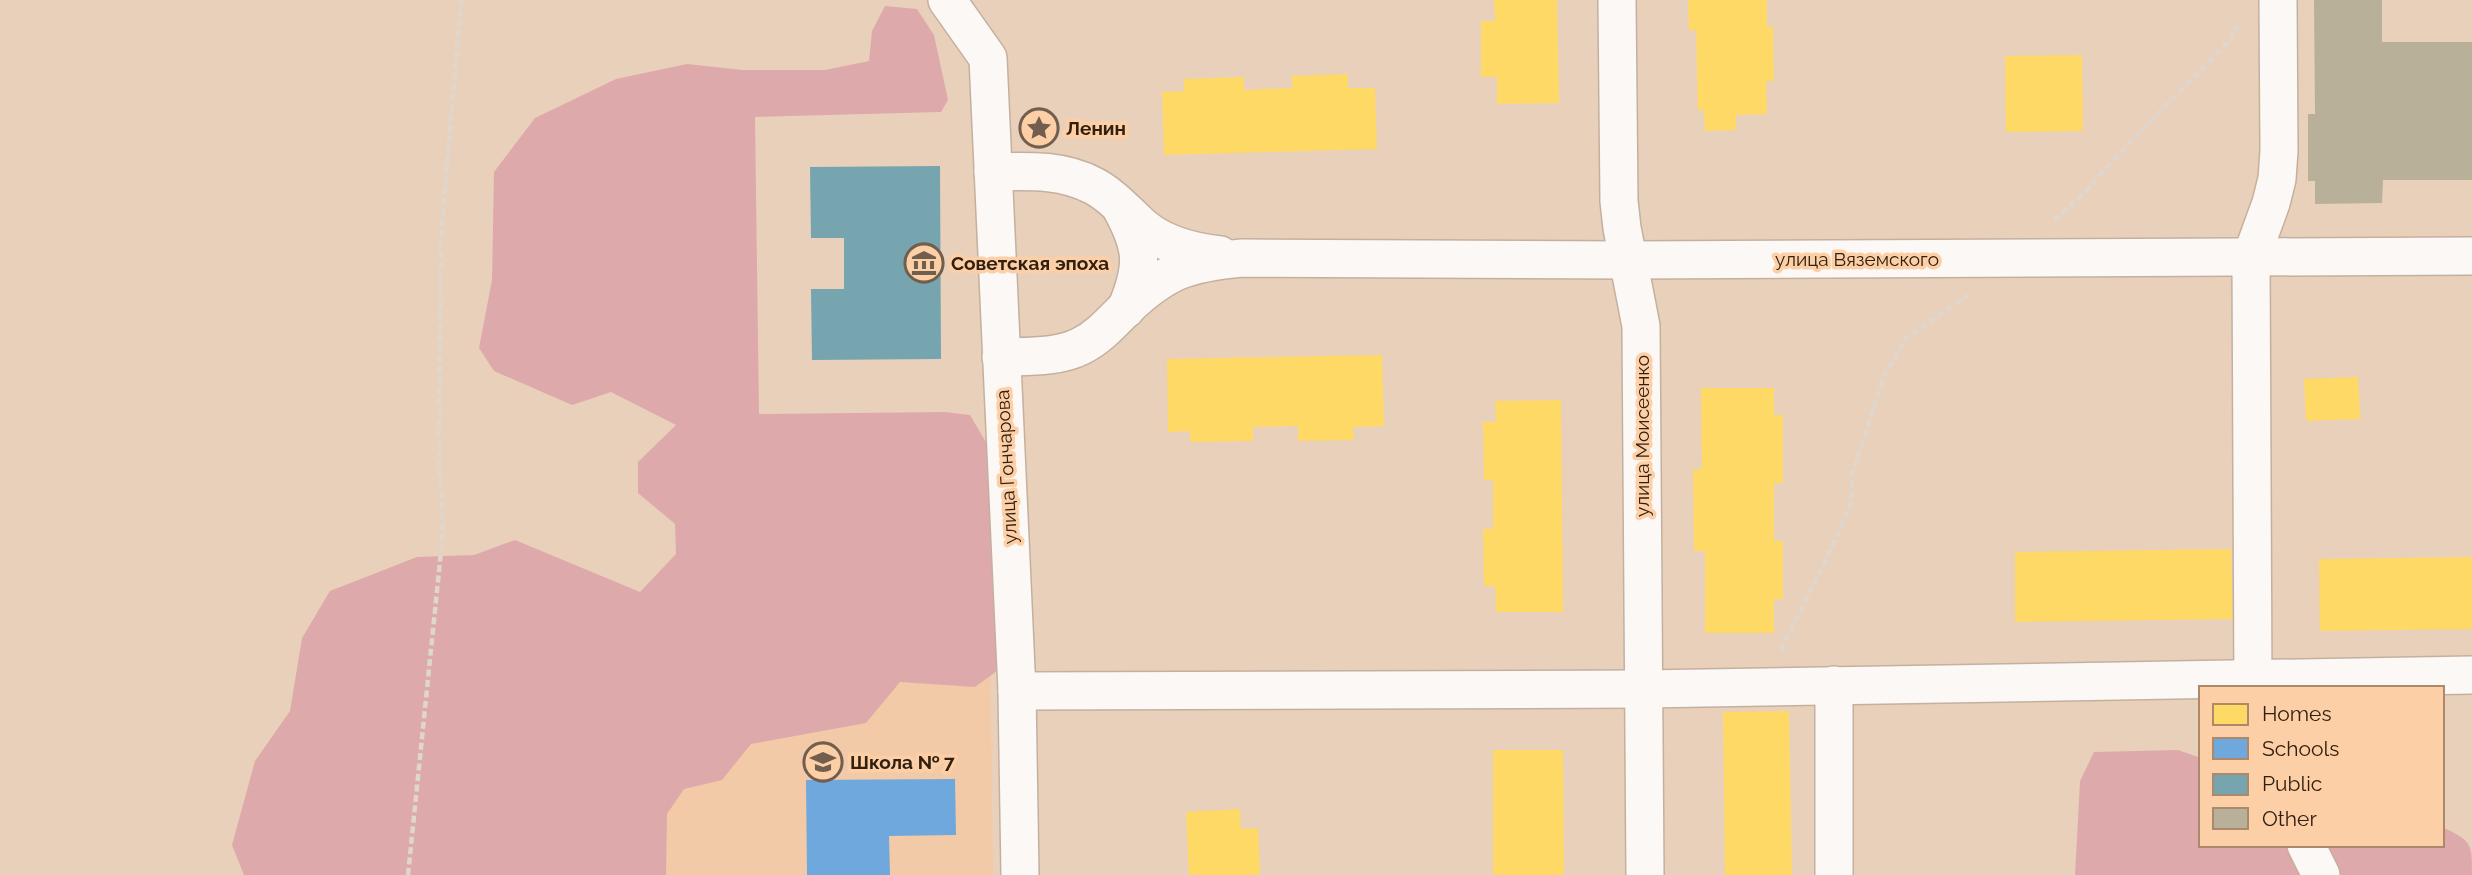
<svg xmlns="http://www.w3.org/2000/svg" width="2472" height="875" viewBox="0 0 2472 875" font-family="Raleway,sans-serif">
	<style>
		.built { fill: #f2caa7 }
		.forest { fill: #dea9aa }
		.homes { fill: #ffd966 }
		.schools { fill: #6fa8dc }
		.public { fill: #76a5af }
		.building { fill: #b8b099 }
		.lines { fill: none; stroke-linecap: round; stroke-linejoin: round }
		.minor-casing { stroke: #c4b09f; stroke-width: 40 }
		.path { stroke: #dfd6ce; stroke-width: 4.5; stroke-dasharray: 7 3.5; stroke-linecap: butt }
		.minor { stroke: #fcf8f5; stroke-width: 37 }
		.labels { text-anchor: middle; dominant-baseline: central; stroke-width: 7; stroke-linejoin: round; paint-order: stroke }
		.poi-label { font-size: 19px; font-weight: bold; fill: #312010; stroke: #fdcfa6; text-anchor: start }
		.street-label { font-size: 19px; fill: #312010; stroke: #fdcfa6 }
	</style>
	<rect width="100%" height="100%" fill="#e9d0ba"/>
	<path class="built" d="M990 645 993 875H655L652 650Z"/>
	<g class="forest">
		<path d="M885 6 917 9 934 35 948 100 941 112 755 117 759 414 945 412 970 415 987 444 1001 668 975 687 900 682 866 723 751 744 722 780 684 789 667 814 666 875H244L232 845 255 761 290 711 302 638 330 591 417 557 474 555 515 540 640 592 676 554 675 524 638 493V462L676 425 611 392 572 405 494 371 479 348 492 280 494 172 535 118 616 79 687 64 743 70H825L869 61 872 31Z"/>
		<path d="M2178 750 2201 758V845H2442V827C2472 841 2472 843 2472 875H2075L2080 781 2094 752Z"/>
	</g>
	<g class="homes">
		<path d="M1494 0H1557L1559 103 1497 104V77H1481V21H1495Z"/>
		<path d="M1688 0H1767V27H1773L1774 81H1766L1767 114 1736 115V130L1705 131 1704 110H1698L1696 30 1689 31Z"/>
		<path d="M2082 55 2083 131 2006 132 2005 56Z"/>
		<path d="M1348 74V88H1375L1377 149 1164 155 1162 92 1184 91V79L1244 77V90L1292 88V76Z"/>
		<path d="M1382 355 1384 426 1353 427 1354 440 1298 441V426L1253 427V441L1190 442V431L1168 432 1167 359Z"/>
		<path d="M2358 377 2360 419 2306 421 2304 379Z"/>
		<path d="M1701 388H1774V415H1783V483H1774V541H1783V599H1774V633H1705V551H1694L1693 469H1702Z"/>
		<path d="M1561 400 1563 612H1496L1495 586H1484L1483 529H1493V480H1484L1483 422H1496L1495 401Z"/>
		<path d="M2231 549 2233 619 2015 622V552Z"/>
		<path d="M2472 557V629L2320 631 2319 559Z"/>
		<path d="M1789 711 1792 875H1725L1723 712Z"/>
		<path d="M1493 750H1563L1564 875H1493Z"/>
		<path d="M1240 809 1241 829 1258 828 1260 875H1189L1186 812Z"/>
	</g>
	<path class="schools" d="M955 779 956 835 889 836 890 875H807L806 780Z"/>
	<path class="public" d="M940 166 941 359 812 360 811 289H844V238H811L810 167Z"/>
	<path class="building" d="M2314 0H2382V42H2472V180H2383L2382 203 2315 204V181H2308V114H2315Z"/>
	<g class="lines">
		<g class="minor-casing">
			<g id="minor">
				<path d="M947 0 988 58 1017 691 1020 875"/>
				<path d="M1617 0 1619 201 1622 228 1641 326 1645 875"/>
				<path d="M993 172C1028 171 1062 169 1094 186 1113 196 1128 214 1144 228 1165 245 1193 252 1220 255"/>
				<path d="M1121 208C1143 248 1144 266 1126 309"/>
				<path d="M1001 357C1026 356 1058 358 1081 346 1099 337 1112 322 1126 308 1166 270 1188 263 1242 258L1629 260 2472 256"/>
				<path d="M1834 685V875"/>
				<path d="M2253 688 2251 258 2271 203 2277 179 2279 151 2278 0"/>
				<path d="M1017 691 1644 689 2472 675"/>
				<path d="M2306 845 2321 875"/>
			</g>
		</g>
		<g class="path">
			<path d="M2054 220 2080 197 2137 135 2231 39 2240 20"/>
			<path d="M1781 650 1837 537 1851 503 1852 475 1885 374 1906 338 1968 295"/>
			<path d="M408 875 443 532 439 457 441 239 461 0"/>
		</g>
		<use href="#minor" class="minor"/>
	</g>
	<defs>
		<g id="sight-ring" transform="scale(2.0125)"><circle r="9.5" fill="#fdcfa6" stroke="#715e4c" stroke-width="1.5"/><path d="M0-6L1.8-2.2L6-1.7L2.9 1.2L3.7 5.4L0 3.3L-3.7 5.4L-2.9 1.2L-6-1.7L-1.8-2.2Z" fill="#715e4c"/></g>
		<g id="museum-ring" transform="scale(2.0125)"><circle r="9.5" fill="#fdcfa6" stroke="#715e4c" stroke-width="1.5"/><path d="M0-6L6-3V-2H-6V-3ZM-5-1h2V3h-2ZM-1-1h2V3h-2ZM3-1h2V3H3ZM-6 4H6V6H-6Z" fill="#715e4c"/></g>
		<g id="school-ring" transform="scale(2.0125)"><circle r="9.5" fill="#fdcfa6" stroke="#715e4c" stroke-width="1.5"/><path d="M0-5L7-2L0 1L-7-2ZM-4 1L0 2.5L4 1V4Q0 6-4 4Z" fill="#715e4c"/></g>
	</defs>
	<g fill-rule="evenodd">
		<use href="#sight-ring" x="1039" y="128"/>
		<use href="#museum-ring" x="924" y="263"/>
		<use href="#school-ring" x="823" y="762"/>
	</g>
	<g class="labels">
		<g class="poi-label">
			<text x="1066" y="128">Ленин</text>
			<text x="951" y="263">Советская эпоха</text>
			<text x="850" y="762">Школа № 7</text>
		</g>
		<g class="street-label">
			<text x="1857" y="259">улица Вяземского</text>
			<text transform="translate(1642 436) rotate(-90)">улица Моисеенко</text>
			<text transform="translate(1006 467) rotate(-93)">улица Гончарова</text>
		</g>
	</g>
	<rect x="2199" y="686" width="245" height="161" fill="#fdcfa6" stroke="#ab896a" stroke-width="2"/>
	<rect x="2213" y="704" width="35" height="21" fill="#ffd966" stroke="#ab896a" stroke-width="2"/>
	<text x="2262" y="721" font-size="21" fill="#312010">Homes</text>
	<rect x="2213" y="738" width="35" height="21" fill="#6fa8dc" stroke="#ab896a" stroke-width="2"/>
	<text x="2262" y="756" font-size="21" fill="#312010">Schools</text>
	<rect x="2213" y="774" width="35" height="21" fill="#76a5af" stroke="#ab896a" stroke-width="2"/>
	<text x="2262" y="791" font-size="21" fill="#312010">Public</text>
	<rect x="2213" y="808" width="35" height="21" fill="#b8b099" stroke="#ab896a" stroke-width="2"/>
	<text x="2262" y="826" font-size="21" fill="#312010">Other</text>
</svg>
